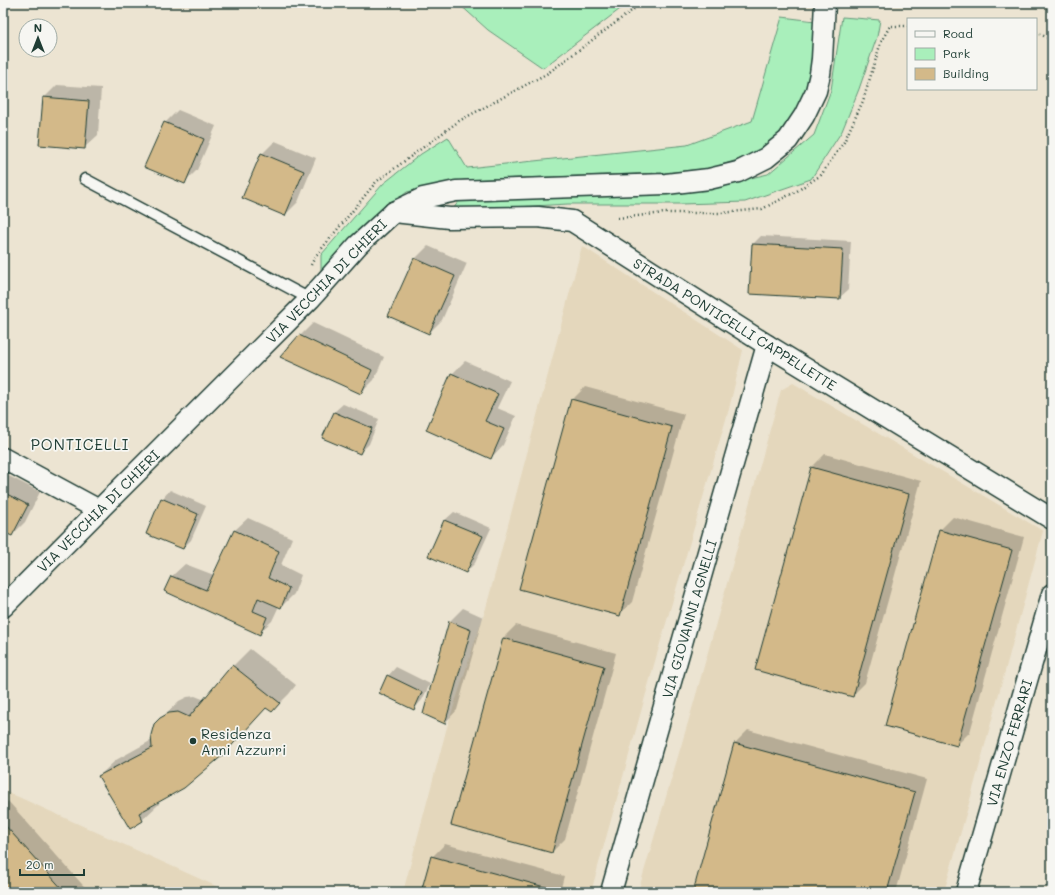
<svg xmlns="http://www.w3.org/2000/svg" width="1055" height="895" viewBox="0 0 1055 895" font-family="Mali,sans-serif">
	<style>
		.built { fill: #e4d7bc }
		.green { fill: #a9efbb; stroke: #649678 }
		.shadow { fill: #0003 }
		.building { fill: #d3b989; stroke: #1f3d34 }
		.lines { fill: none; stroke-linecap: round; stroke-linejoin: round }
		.service-casing { stroke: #1f3d34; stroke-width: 13 }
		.minor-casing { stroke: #1f3d34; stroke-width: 23 }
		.path { stroke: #1f3d34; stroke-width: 2.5; stroke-dasharray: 1 3; stroke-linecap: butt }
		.service { stroke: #f6f6f2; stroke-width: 10 }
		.minor { stroke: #f6f6f2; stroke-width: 20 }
		.poi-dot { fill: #1f3d34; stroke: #f6f6f2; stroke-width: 1.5 }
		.labels { text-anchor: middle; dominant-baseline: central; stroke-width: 3.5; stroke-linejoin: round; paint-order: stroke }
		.street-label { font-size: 14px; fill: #1f3d34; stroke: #f6f6f2 }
		.poi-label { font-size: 14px; fill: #1f3d34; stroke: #f6f6f2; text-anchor: start }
		.neighbourhood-label { font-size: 15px; letter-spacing: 1px; fill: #1f3d34; stroke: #f6f6f2 }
	</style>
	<rect width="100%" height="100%" fill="#ece4d2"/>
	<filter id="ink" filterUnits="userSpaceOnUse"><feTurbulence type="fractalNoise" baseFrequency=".025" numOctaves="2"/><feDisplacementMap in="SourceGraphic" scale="8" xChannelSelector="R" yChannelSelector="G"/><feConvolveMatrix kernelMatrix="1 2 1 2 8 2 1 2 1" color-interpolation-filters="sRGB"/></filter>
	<g filter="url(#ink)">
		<g class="built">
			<path d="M582 246 743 350 729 409 657 654 591 892H403L447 727 486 608Z"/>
			<path d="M793 383 1043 531 975 782 944 892H638L694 702 781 390Z"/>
			<path d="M3 790 229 892H3Z"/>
		</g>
		<g class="green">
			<path d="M458 3H628L543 68 488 30Z"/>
			<path d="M782 17 815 21 809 82 795 117 759 153 712 168 665 173 464 180 407 192 375 217 321 270V255L383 184 421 154 448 137 467 168 687 145 752 121Z"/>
			<path d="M842 17 880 20 877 37 859 89 842 131 811 179 745 202 681 204H568L482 209H453L459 201 708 188 768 174 814 135 831 90Z"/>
		</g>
		<g class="shadow">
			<path d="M57 85 101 88 98 135 85 147 44 98Z"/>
			<path d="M178 110 216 126 197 170 184 183 165 123Z"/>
			<path d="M275 141 316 158 298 202 285 215 262 154Z"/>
			<path d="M761 236 851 241 848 290 839 298 753 244Z"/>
			<path d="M428 246 467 263 442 320 429 333 415 259Z"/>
			<path d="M313 323 384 357 374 380 361 393 300 336Z"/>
			<path d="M465 361 510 381 497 408 516 416 503 445 491 458 452 374Z"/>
			<path d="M585 387 684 414 632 602 619 615 572 400Z"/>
			<path d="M343 404 379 419 369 444 360 453 324 438 334 412Z"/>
			<path d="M825 454 921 481 865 683 852 696 812 467Z"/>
			<path d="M3 473 40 492 25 522 12 535 3 531Z"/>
			<path d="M170 490 206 506 191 540 183 548 162 499Z"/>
			<path d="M454 512 491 528 475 563 466 572 430 556 445 520Z"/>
			<path d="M953 517 1024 537 970 732 957 745 940 530Z"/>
			<path d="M248 518 292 538 281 565 301 575 294 594 281 607 279 606 272 621 259 633 172 576 185 564 214 575 235 530Z"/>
			<path d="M463 608 483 617 457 710 445 723 424 713 450 621Z"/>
			<path d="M516 625 616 653 565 839 552 852 503 638Z"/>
			<path d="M250 649 296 685 289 694 272 711 267 707 222 754 158 801 159 804 142 820 99 776 116 760 152 740 155 724 179 701 187 697 195 696 205 700 233 666Z"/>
			<path d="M396 667 430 684 422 700 414 709 388 676Z"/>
			<path d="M748 730 927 779 896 892H694L735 743Z"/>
			<path d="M8 801 89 892H3V807Z"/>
			<path d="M445 844 564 876 560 892H423L432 857Z"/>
		</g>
		<g class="building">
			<path d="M43 97 89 101 85 149 39 145Z"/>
			<path d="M164 122 204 139 185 184 144 167Z"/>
			<path d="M261 153 304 171 285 216 242 198Z"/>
			<path d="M752 244 843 249 840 299 749 294Z"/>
			<path d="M414 258 455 276 429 334 388 316Z"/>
			<path d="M299 335 372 370 361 394 280 357Z"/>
			<path d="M451 373 498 394 485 421 504 429 491 459 426 430Z"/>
			<path d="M571 399 672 427 620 616 519 589Z"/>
			<path d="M334 412 372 428 360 454 322 438Z"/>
			<path d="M811 467 909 494 853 697 755 670Z"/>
			<path d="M3 492 28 505 12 536 3 532Z"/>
			<path d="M161 498 198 514 183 549 146 534Z"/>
			<path d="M444 520 483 536 466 573 428 556Z"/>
			<path d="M234 530 279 551 268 578 289 588 281 608 258 598 253 611 267 617 260 635 164 591 171 576 206 590Z"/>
			<path d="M939 530 1012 550 957 746 885 726Z"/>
			<path d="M449 621 471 630 445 724 423 714Z"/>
			<path d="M503 638 604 666 552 853 451 825Z"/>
			<path d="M232 665 280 703 272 712 266 708 223 755 184 788 139 813 143 821 130 829 98 776 152 748 151 735 154 724 160 718 169 713 178 712 189 717Z"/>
			<path d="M387 675 422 692 414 710 379 693Z"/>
			<path d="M734 743 915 792 887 892H693Z"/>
			<path d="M3 823 65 892H3Z"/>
			<path d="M431 856 552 889 551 892H421Z"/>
		</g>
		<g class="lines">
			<g class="service-casing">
				<path id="service" d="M85 179 310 299"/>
			</g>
			<g class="minor-casing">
				<g id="minor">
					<path d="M394 212 449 218 538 217 572 221 767 345 1052 519"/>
					<path d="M3 458 99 510"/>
					<path d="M3 607 99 510 310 299 358 245 394 212 423 198 456 191 666 184 709 179 738 172 766 158 788 140 804 116 816 91 820 74 822 59 825 3"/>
					<path d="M611 892 767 345"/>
					<path d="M966 892 1052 594"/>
				</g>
			</g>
			<g class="path">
				<path d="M1036 32 1052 40"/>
				<path d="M618 218 665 213H721L762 209 797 191 821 175 844 142 863 101 881 42 890 26H908"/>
				<path d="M311 265 315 257 376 182 459 121 548 73 634 9"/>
			</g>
			<use href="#service" class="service"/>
			<use href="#minor" class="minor"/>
		</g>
	</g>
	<circle class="poi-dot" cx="193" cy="741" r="4"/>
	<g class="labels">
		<g class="street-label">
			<text transform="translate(326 281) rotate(-46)">VIA VECCHIA DI CHIERI</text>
			<text transform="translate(735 324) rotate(32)">STRADA PONTICELLI CAPPELLETTE</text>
			<text transform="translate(98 511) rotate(-45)">VIA VECCHIA DI CHIERI</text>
			<text transform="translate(689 619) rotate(-74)">VIA GIOVANNI AGNELLI</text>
			<text transform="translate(1009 743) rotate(-74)">VIA ENZO FERRARI</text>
		</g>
		<g class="poi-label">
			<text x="201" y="733">Residenza<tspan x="201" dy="16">Anni Azzurri</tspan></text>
		</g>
		<g class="neighbourhood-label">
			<text x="80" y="444">PONTICELLI</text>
		</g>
	</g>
	<rect width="1055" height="895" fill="none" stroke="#f6f6f2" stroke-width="16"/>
	<rect x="8" y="8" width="1039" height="879" fill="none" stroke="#1f3d34" stroke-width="1.5" filter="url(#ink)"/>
	<rect x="907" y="18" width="130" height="72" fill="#f6f6f2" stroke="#a0aca6"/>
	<rect x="915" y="31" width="20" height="6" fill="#f6f6f2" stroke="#a0aca6"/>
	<text x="943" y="38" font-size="12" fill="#1f3d34">Road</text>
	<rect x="915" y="48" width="20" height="12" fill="#a9efbb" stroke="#a0aca6"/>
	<text x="943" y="58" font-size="12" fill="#1f3d34">Park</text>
	<rect x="915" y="68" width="20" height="12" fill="#d3b989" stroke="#a0aca6"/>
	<text x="943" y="78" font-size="12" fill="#1f3d34">Building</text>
	<g transform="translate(38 38)"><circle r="19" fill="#f6f6f2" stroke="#a0aca6"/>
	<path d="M0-3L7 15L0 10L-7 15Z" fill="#1f3d34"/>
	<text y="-6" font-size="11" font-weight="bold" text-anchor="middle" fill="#1f3d34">N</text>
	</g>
	<path d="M20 869v6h64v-6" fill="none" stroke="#1f3d34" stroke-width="2"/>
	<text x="26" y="869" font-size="12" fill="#1f3d34" stroke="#f6f6f2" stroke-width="3" paint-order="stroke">20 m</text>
</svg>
